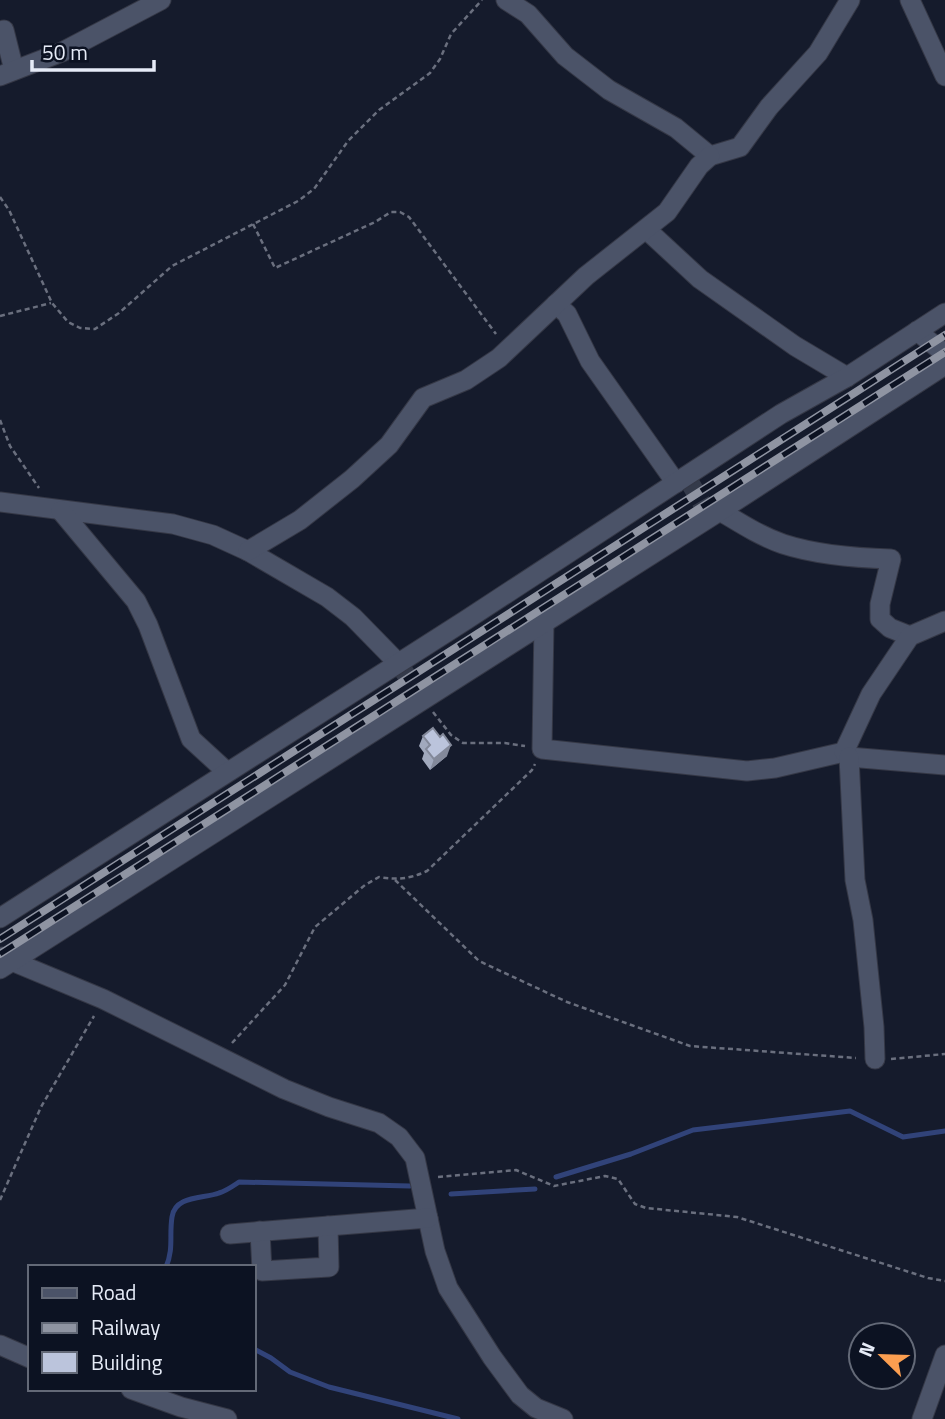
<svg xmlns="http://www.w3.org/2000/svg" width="945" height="1419" viewBox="0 0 945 1419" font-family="'Titillium Web',sans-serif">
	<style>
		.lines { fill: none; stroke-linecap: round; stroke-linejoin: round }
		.stream { stroke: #314379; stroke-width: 5 }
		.minor-tunnel { stroke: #343a4a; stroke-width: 19; stroke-dasharray: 19 10; stroke-linecap: butt }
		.minor-casing { stroke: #353846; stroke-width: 21 }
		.path { stroke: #6a6f7e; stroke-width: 2.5; stroke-dasharray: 5 3.5; stroke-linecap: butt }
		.minor { stroke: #4b5368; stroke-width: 19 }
		.rail-casing { stroke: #8f94a2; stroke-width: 8 }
		.rail { stroke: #0c1222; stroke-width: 5; stroke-dasharray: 16; stroke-linecap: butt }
		.wall { fill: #a1a9bd }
		.shaded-wall { fill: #83899a }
		.building { fill: #bbc4dc; stroke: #83899a; stroke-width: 2 }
	</style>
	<rect width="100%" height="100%" fill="#151b2c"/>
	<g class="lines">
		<g class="stream">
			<path d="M556 1177 631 1154 693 1130 850 1111 903 1137 945 1131"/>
			<path d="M451 1194 535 1189"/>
			<path d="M166 1267C174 1248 169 1236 172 1217 175 1195 204 1199 219 1193 226 1191 233 1186 239 1182L410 1186"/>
			<path d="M254 1349 271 1358 290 1372 329 1387 458 1419"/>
		</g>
		<g class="minor-tunnel">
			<path d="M686 476 710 517"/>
			<path d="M398 663 423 699"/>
		</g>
		<g class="minor-casing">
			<g id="minor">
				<path d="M506 0 528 14 565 56 609 90 676 128 710 156 740 147 769 107 818 53 850 0"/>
				<path d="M910 0 945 76"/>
				<path d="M4 30 14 70"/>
				<path d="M0 76 62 52 161 0"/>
				<path d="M647 230 700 279 795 346 847 377"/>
				<path d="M556 304 567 314 590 361 676 483"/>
				<path d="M917 331 945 354"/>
				<path d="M0 502 173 524 213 535 248 551 327 597 353 617 398 663"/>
				<path d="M61 511 136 601 148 625 191 739 227 772"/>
				<path d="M720 511C740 523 760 536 783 544 817 555 855 558 891 559L880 604V619L890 628 910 636"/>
				<path d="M248 551 300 520 352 479 389 445 423 398 466 380 499 358 586 276 667 212 699 166 710 156"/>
				<path d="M544 621 542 749 747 771 775 768 844 752 849 757 945 765"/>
				<path d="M844 752 871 694 910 636 945 621"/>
				<path d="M849 757 855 880 863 920 874 1027 875 1059"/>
				<path d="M0 918 466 620 781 414 847 377 945 313"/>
				<path d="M2 957 103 999 284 1089 329 1107 379 1123 399 1137 415 1158 435 1251 448 1288 492 1357 520 1395 536 1408 563 1419"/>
				<path d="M0 969 720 511 945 365"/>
				<path d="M260 1231 262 1271 329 1267 328 1226"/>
				<path d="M230 1234 428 1218"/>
				<path d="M0 1345 30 1358"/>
				<path d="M131 1389 181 1407 227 1419"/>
				<path d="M922 1419 945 1355"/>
			</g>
		</g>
		<g class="path">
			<path d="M0 197 9 210 52 303 68 322 80 328 95 329 119 313 172 266 298 201 314 189 348 141 379 110 430 73 440 59 451 34 482 0"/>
			<path d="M253 224 275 268 375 222 391 212H400L409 217 496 334"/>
			<path d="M0 316 51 303"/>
			<path d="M0 420 10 446 39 488"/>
			<path d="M433 712 451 735 463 743H505L525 746"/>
			<path d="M395 880 479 961 567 1002 690 1046 856 1058"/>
			<path d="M232 1043 285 985 315 927 365 885 379 877C397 880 410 879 427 871L532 770 535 764"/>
			<path d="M891 1059 945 1054"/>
			<path d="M438 1177 516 1170 554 1186 605 1176 618 1179 635 1204 646 1208 737 1217 928 1278 945 1281"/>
			<path d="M0 1200 41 1107 94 1016"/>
		</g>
		<use href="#minor" class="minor"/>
		<g class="rail-casing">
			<g id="rail">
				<path d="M0 939 945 335"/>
				<path d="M0 954 945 352"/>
			</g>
		</g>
		<use href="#rail" class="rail"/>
	</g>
	<path class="wall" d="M423 736 447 756 430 770 422 759 424 753 419 746Z"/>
	<path class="shaded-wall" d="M451 745 447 756 430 770 434 759Z"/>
	<path class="building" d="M433 728 440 737 443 734 451 745 434 759 426 749 430 745 423 736Z"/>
	<rect x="28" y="1265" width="228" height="126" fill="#0c1222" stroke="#636977" stroke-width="2"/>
	<rect x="42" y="1288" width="35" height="10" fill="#4b5368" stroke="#636977" stroke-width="2"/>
	<text x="91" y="1300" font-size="21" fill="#e6ebf7">Road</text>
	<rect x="42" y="1323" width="35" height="10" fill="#8f94a2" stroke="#636977" stroke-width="2"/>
	<text x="91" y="1335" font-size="21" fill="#e6ebf7">Railway</text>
	<rect x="42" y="1352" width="35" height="21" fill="#bbc4dc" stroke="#636977" stroke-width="2"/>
	<text x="91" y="1370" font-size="21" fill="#e6ebf7">Building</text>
	<g transform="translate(882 1356) rotate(293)"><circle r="33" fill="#0c1222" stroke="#636977" stroke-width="2"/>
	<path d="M0-5L12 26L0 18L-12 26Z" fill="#fb9e50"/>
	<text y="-10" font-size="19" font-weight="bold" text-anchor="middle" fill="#e6ebf7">N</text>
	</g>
	<path d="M32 60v10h122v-10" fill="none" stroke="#e6ebf7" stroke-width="3.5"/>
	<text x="42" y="60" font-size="21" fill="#e6ebf7" stroke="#0c1222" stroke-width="5" paint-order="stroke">50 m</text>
</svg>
